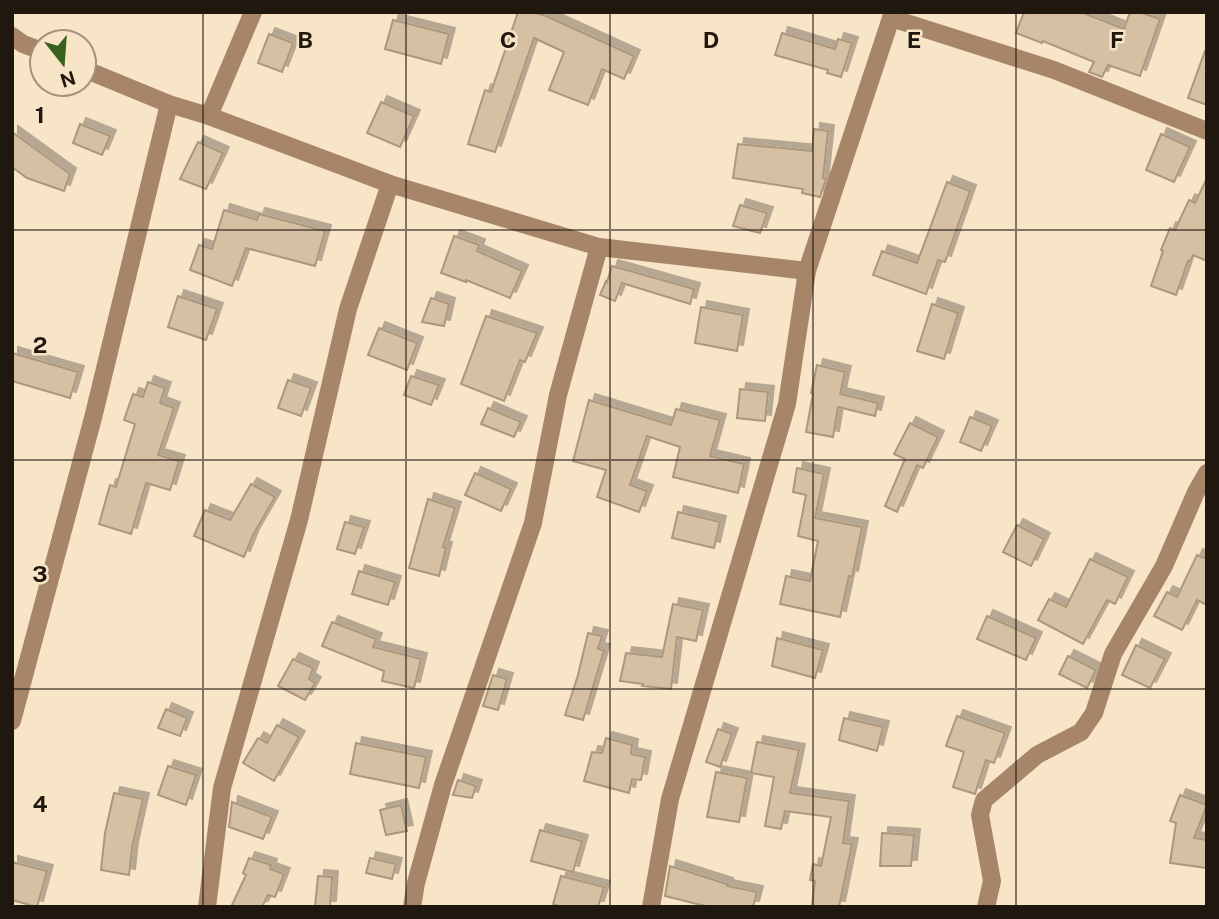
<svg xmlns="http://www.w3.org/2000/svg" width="1219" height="919" viewBox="0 0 1219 919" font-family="'Public Sans',sans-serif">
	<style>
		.building { fill: #d5c0a4; stroke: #ac977d; stroke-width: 2; filter: url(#shadow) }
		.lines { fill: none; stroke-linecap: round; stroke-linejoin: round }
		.minor { stroke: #a78569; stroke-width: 18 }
		.grid { fill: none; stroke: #20180e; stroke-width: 2; stroke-opacity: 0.55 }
		.grid-label { font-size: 23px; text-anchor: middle; font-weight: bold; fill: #20180e; stroke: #f8e4c7; stroke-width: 5; stroke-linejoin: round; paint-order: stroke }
	</style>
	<defs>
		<filter id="shadow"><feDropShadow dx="6" dy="-6" stdDeviation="0" flood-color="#0004"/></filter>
	</defs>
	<rect width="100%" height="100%" fill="#f8e4c7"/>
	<g class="building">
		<path d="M518 12H532L546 16 634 56 624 79 602 69 588 105 549 90 564 52 534 38 495 152 468 144 485 90 491 92Z"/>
		<path d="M1024 12H1081L1124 29 1130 12H1139L1160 19 1140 76 1108 65 1102 77 1089 72 1094 62 1043 41 1042 43 1016 33Z"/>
		<path d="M393 20 449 34 441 64 385 49Z"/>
		<path d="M782 33 835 49 838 39 852 43 841 77 827 73 828 70 775 55Z"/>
		<path d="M269 34 293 43 282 72 258 63Z"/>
		<path d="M1205 51H1207V105L1188 98Z"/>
		<path d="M381 102 414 116 400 147 367 133Z"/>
		<path d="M80 124 110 136 102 155 73 143Z"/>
		<path d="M814 129 828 131 823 178 826 179 820 197 802 193 803 189 733 178 738 144 812 151Z"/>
		<path d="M12 132 70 174 64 191 27 178 12 167Z"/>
		<path d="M1161 134 1190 147 1174 182 1146 170Z"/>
		<path d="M198 142 223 153 206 189 180 179Z"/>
		<path d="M1207 178V261L1193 255 1190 262 1188 261 1176 295 1151 286 1163 251 1161 250 1170 228 1175 230 1189 200 1195 203Z"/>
		<path d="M947 182 970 191 945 262 938 260 926 294 873 275 882 251 917 263Z"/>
		<path d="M740 205 767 213 760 233 733 226Z"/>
		<path d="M224 210 257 220 259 214 325 231 315 266 246 248 232 286 190 270 199 245 212 249Z"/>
		<path d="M454 236 479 245 477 251 522 271 510 298 466 280V282L441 273Z"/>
		<path d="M612 266 694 289 690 304 622 283 615 301 600 295 606 281 607 282Z"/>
		<path d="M178 296 217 309 206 340 168 327Z"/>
		<path d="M431 298 449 304 444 326 422 322Z"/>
		<path d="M932 304 958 313 944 359 917 351Z"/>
		<path d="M701 307 743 315 737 351 695 343Z"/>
		<path d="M486 316 537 333 525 362 520 360 504 401 461 384Z"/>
		<path d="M379 328 417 343 407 370 368 355Z"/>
		<path d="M12 353 78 372 70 398 12 381Z"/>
		<path d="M817 365 845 372 840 394 878 403 875 416 838 407 833 437 806 432 813 394 811 393Z"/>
		<path d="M411 376 439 385 431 405 404 395Z"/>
		<path d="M288 380 311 388 301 416 278 408Z"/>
		<path d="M148 382 165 388 160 403 174 408 158 455 179 461 170 490 146 483 131 534 99 524 110 485 116 487 135 424 124 420 133 394 143 397Z"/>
		<path d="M740 389 768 392 765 421 737 418Z"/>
		<path d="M589 400 671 425 676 409 720 420 710 456 744 464 738 493 673 477 680 447 647 436 630 485 647 491 639 512 597 497 606 470 573 461Z"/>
		<path d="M488 408 521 422 514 437 481 424Z"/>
		<path d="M970 417 992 426 981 451 960 442Z"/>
		<path d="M910 423 938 437 923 468 917 465 897 512 885 506 905 459 894 454Z"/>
		<path d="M797 468 824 474 815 518 862 527 852 577 849 576 840 617 780 604 786 576 810 581 818 541 798 536 806 495 793 492Z"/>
		<path d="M475 473 511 489 501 511 465 495Z"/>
		<path d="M251 484 275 497 253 535 244 557 194 536 205 510 230 520Z"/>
		<path d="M428 499 455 508 443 547 446 548 439 576 409 568Z"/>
		<path d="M678 512 720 522 714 548 672 538Z"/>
		<path d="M345 522 364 527 355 554 337 549Z"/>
		<path d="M1017 525 1044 539 1031 566 1003 552Z"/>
		<path d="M1197 555 1207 559V605L1197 600 1182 630 1154 616 1167 592 1177 597Z"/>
		<path d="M1090 559 1128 577 1115 604 1107 600 1083 644 1038 620 1049 599 1066 607Z"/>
		<path d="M359 571 395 582 388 605 352 594Z"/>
		<path d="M673 604 703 610 696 641 677 637 671 689 642 686 643 684 620 681 626 653 662 657Z"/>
		<path d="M987 616 1036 638 1026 660 977 639Z"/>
		<path d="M332 622 376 639 373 647 421 659 414 688 382 681 384 671 322 646Z"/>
		<path d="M588 633 602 636 598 649 604 650 583 720 565 715 578 675Z"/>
		<path d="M777 638 823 650 815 678 772 666Z"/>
		<path d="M1136 645 1165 659 1150 688 1122 675Z"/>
		<path d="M1068 656 1096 670 1087 688 1059 674Z"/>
		<path d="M293 659 313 668 309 679 315 683 305 700 278 686Z"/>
		<path d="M493 675 507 679 498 710 483 706Z"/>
		<path d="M166 709 187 718 180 736 158 728Z"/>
		<path d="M957 716 1005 733 994 763 986 760 975 794 953 787 964 752 946 746Z"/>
		<path d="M844 718 883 727 877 751 839 740Z"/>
		<path d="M277 725 299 737 274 781 243 763 258 738 267 743Z"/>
		<path d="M718 729 732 734 720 767 706 762Z"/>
		<path d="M606 738 632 745 631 754 645 757 641 780 632 779 629 793 584 781 592 752 602 753Z"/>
		<path d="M757 742 799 750 790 793 849 801 843 843 852 844 839 907H812L815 881 810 880 813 864 821 866 831 817 785 811 781 829 765 826 774 777 751 773Z"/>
		<path d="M356 743 426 757 419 788 350 774Z"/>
		<path d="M168 766 196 775 186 805 158 795Z"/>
		<path d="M716 772 747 778 739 822 707 817Z"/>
		<path d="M458 780 476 786 472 798 453 795Z"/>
		<path d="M114 793 143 799 132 848 129 875 101 870 105 833Z"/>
		<path d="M1180 795 1207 805 1194 838 1207 840V868L1170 863 1176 823 1170 821Z"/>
		<path d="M232 802 272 817 263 839 229 827Z"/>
		<path d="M401 805 407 831 386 835 380 810Z"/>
		<path d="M540 830 582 841 573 872 531 861Z"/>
		<path d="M882 833 914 835 911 866H880Z"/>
		<path d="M249 858 271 865 270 869 284 874 275 897 268 895 262 907H231L246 875 243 873Z"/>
		<path d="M370 858 396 864 392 879 366 873Z"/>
		<path d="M12 862 47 871 37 907 12 900Z"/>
		<path d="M670 866 727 884V886L757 892 753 907H709L665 896Z"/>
		<path d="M318 876 332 877 330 907H315Z"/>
		<path d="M561 876 604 887 598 907H562L553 904Z"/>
	</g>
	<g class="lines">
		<g class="minor">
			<path d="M891 18 1054 70 1207 131"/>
			<path d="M12 36 23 44 42 51"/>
			<path d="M84 69 169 104 209 116 390 184 599 247 807 271"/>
			<path d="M209 116 253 12"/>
			<path d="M12 721 94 414 169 104"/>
			<path d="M207 907 222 788 299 520 348 309 390 184"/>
			<path d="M412 907 416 883 443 785 533 523 558 395 599 247"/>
			<path d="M651 907 670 799 787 404 807 271 891 18 894 12"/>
			<path d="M986 907 992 881 980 815 984 800 1037 755 1081 732 1094 713 1113 654 1164 566 1196 492 1207 473"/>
		</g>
	</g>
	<path class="grid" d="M203 12V907M406 12V907M610 12V907M813 12V907M1016 12V907M12 230H1207M12 460H1207M12 689H1207"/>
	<g class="grid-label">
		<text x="305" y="48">B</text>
		<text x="508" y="48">C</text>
		<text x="711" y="48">D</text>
		<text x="914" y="48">E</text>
		<text x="1117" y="48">F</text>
		<text x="40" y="123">1</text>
		<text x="40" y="353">2</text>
		<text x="40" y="582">3</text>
		<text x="40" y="812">4</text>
	</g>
	<rect width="1219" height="919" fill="none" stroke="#20180e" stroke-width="28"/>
	<g transform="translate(63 63) rotate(163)"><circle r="33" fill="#f8e4c7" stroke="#a2927d" stroke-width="2"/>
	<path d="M0-5L12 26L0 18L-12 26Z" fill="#3b621d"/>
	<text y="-10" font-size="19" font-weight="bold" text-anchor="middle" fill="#20180e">N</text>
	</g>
</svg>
